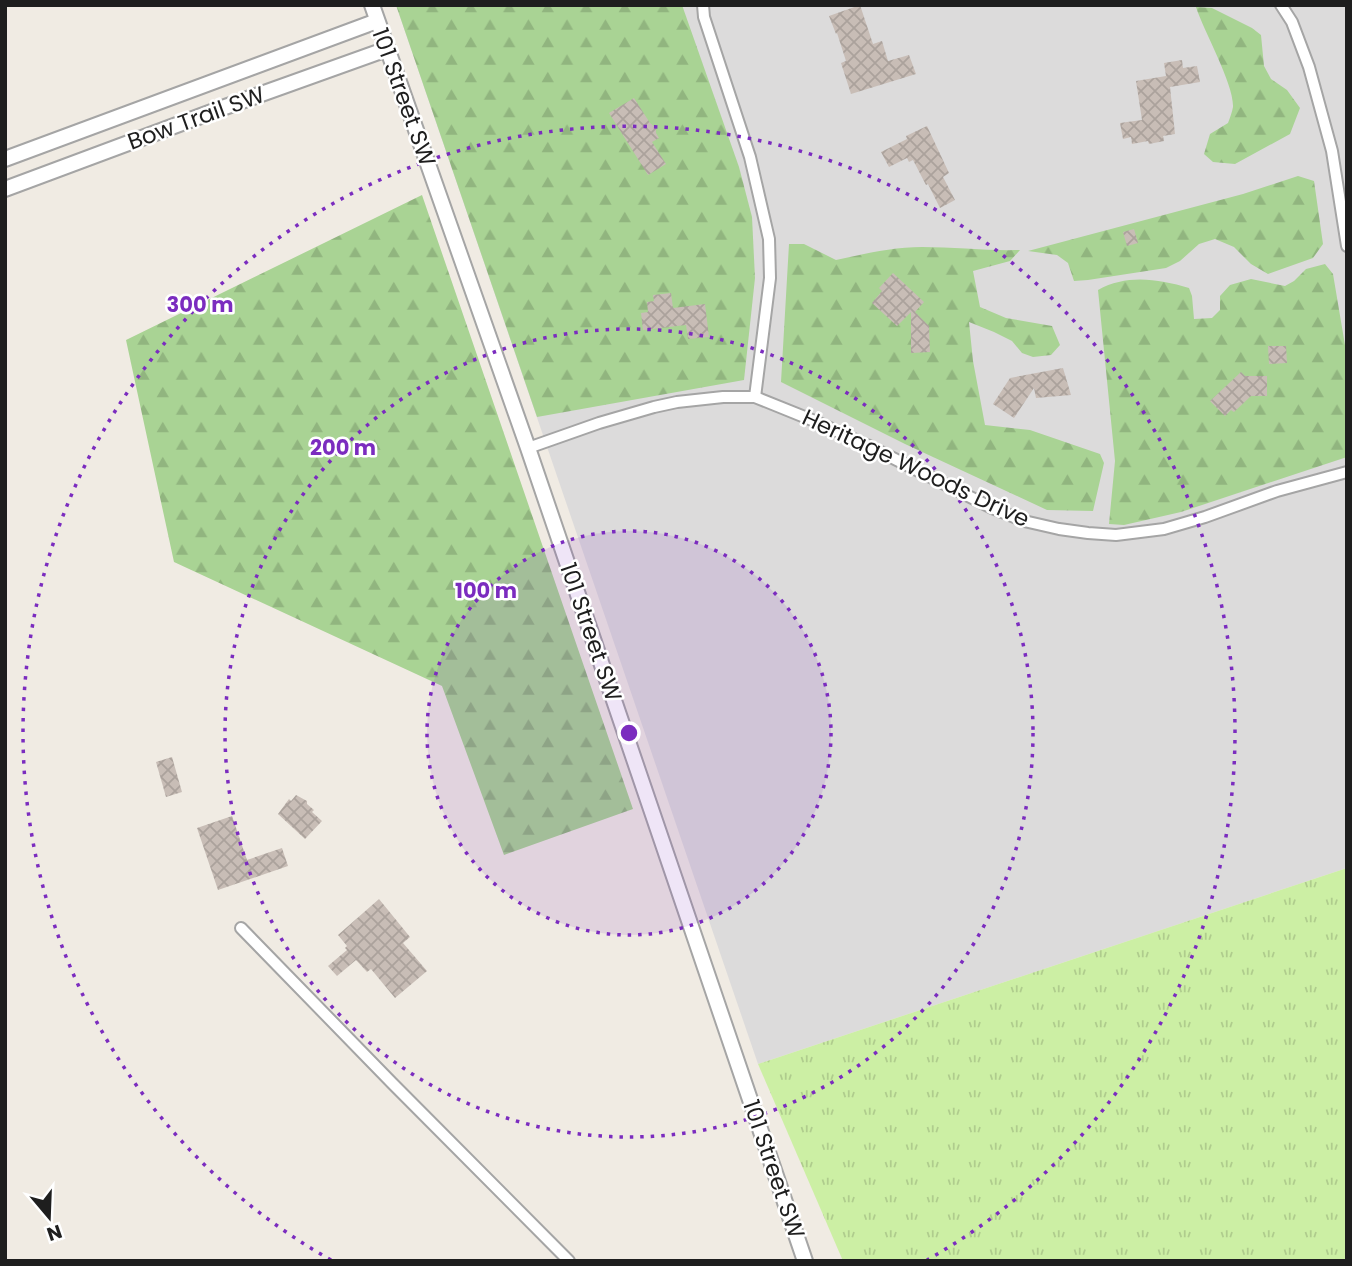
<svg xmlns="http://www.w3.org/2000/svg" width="1352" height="1266" viewBox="0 0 1352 1266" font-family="Poppins,sans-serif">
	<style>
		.residential { fill: #dcdbdb }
		.grass { fill: url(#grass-tufts) }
		.forest { fill: url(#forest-firs) }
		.building { fill: url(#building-cross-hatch) }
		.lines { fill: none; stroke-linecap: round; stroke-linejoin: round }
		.minor-casing { stroke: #a5a5a5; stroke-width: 14 }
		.tertiary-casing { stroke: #a5a5a5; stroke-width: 18 }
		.minor { stroke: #fff; stroke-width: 10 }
		.tertiary { stroke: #fff; stroke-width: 14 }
		.ring { fill: none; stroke: #7b2cbf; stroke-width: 3.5; stroke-dasharray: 3.5 7 }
		.labels { text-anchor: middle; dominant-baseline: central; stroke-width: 5; stroke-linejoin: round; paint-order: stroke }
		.street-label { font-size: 23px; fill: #1e1e1e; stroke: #fff }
		.centre { fill: #7b2cbf; stroke: #fff; stroke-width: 3.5 }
		.ring-label { font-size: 21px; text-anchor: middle; font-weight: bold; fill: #7b2cbf; stroke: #fff; stroke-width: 5; stroke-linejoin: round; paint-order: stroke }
	</style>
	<defs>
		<pattern id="grass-tufts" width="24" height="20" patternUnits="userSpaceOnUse" patternTransform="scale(1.75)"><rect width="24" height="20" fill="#ccefa4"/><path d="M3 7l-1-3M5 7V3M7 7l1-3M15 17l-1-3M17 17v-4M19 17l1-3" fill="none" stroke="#afcc8d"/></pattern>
		<pattern id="forest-firs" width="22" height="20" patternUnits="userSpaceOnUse" patternTransform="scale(1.75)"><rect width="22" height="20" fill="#a9d394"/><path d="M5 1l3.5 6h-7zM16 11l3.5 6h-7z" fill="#91b57f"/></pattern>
		<pattern id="building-cross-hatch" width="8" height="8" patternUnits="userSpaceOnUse" patternTransform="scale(1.75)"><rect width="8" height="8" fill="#c8bdb6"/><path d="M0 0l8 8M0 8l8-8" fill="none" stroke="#aba29c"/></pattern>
	</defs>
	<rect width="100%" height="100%" fill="#f0ebe3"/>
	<path class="residential" d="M396 5H1347V868L758 1064Z"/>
	<path class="grass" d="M1347 868V1261H843L758 1064Z"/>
	<g class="forest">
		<path d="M396 5H682L739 167 752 217 755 278 744 380 537 417Z"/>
		<path d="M1196 7 1212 8 1252 28 1261 35 1264 66 1271 79 1287 90 1300 108 1290 134 1235 164 1213 162 1204 154 1210 134 1228 123C1230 118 1232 112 1233 107 1234 84 1204 32 1196 7Z"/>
		<path d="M1298 176 1314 181 1323 244 1313 258 1268 274 1251 264 1234 247 1215 239 1199 244 1180 261 1166 268 1088 280 1074 281 1068 263 1057 255 1028 251 1243 194Z"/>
		<path d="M422 195 633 809 504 855 442 686 174 562 126 340Z"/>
		<path d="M789 244H804L836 260C864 254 893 247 922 247 955 247 987 251 1020 250L1010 261 973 271 980 307 1006 318 1052 326 1060 345 1051 355 1033 357 1022 353 1012 341 994 332 969 322 973 361 985 425 1030 430 1100 454 1104 463 1093 511 1047 510 905 444 781 382Z"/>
		<path d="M1325 264 1333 274 1347 357V457L1181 512 1124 525 1109 524 1115 461 1098 290C1127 274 1158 279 1189 288L1192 296 1194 319 1212 318 1220 310V296L1230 285 1251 279 1285 286 1294 281 1306 269Z"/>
	</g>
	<g class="building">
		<path d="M860 5 873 44 882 41 888 61 909 55 916 74 851 94 841 63 846 61 837 33 836 34 829 16Z"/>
		<path d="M1182 60 1183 68 1197 66 1200 82 1170 87 1175 134 1163 136 1164 141 1149 144 1148 141 1132 144 1131 137 1123 139 1120 123 1142 120 1136 81 1166 76 1164 63Z"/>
		<path d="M634 98 650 123 656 128V133L659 138 652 142 666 164 648 175 609 113Z"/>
		<path d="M927 126 949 173 943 177 955 200 940 208 928 184 926 185 913 160 909 162 907 158 889 167 881 152 907 139 906 136Z"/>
		<path d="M1134 229 1138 243 1127 246 1123 232Z"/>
		<path d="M893 273 924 302 915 312 929 326 930 352 911 353V312L897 326 872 303 882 291 879 288Z"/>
		<path d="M671 293 673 308 705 304 709 337 688 339 686 325 643 330 641 313 648 312 647 302 654 301 653 295Z"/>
		<path d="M1268 346H1286L1287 363 1269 364Z"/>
		<path d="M1063 368 1071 395 1036 398 1034 388 1014 418 993 404 1010 378Z"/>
		<path d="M1241 372 1245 376H1267V396H1251L1234 412 1231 410 1225 416 1210 401Z"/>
		<path d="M172 757 182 792 166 797 156 762Z"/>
		<path d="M296 795 307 801V804L314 810 312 812 322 821 305 839 278 814 289 799 291 801Z"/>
		<path d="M232 816 247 860 282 848 288 866 218 890 197 828Z"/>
		<path d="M379 899 410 937 403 943 427 971 395 998 371 969 367 972 356 960 337 976 328 966 347 950 345 948 347 946 338 935Z"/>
	</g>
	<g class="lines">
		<g class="minor-casing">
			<g id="minor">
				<path d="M703 5 704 17 750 157 769 239 770 278 755 397"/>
				<path d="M1281 5 1292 22 1309 67 1332 151 1347 246"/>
				<path d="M528 448 599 423 654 407 677 402 723 397H755L817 422 867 445 992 508 1024 521 1059 529 1088 533 1116 535 1164 529 1205 517 1277 491 1347 472"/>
				<path d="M241 928 392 1083 569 1261"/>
			</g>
		</g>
		<g class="tertiary-casing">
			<g id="tertiary">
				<path d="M372 5 528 448 805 1261"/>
				<path d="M5 159 377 21"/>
				<path d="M5 189 225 107 387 49"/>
			</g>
		</g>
		<use href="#minor" class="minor"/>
		<use href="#tertiary" class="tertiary"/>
	</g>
	<circle cx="629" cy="733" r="202" fill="#7b2cbf" fill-opacity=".12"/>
	<g class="ring">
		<circle cx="629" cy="733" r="202"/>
		<circle cx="629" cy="733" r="404"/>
		<path d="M331 1260A606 606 0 1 1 927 1260"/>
	</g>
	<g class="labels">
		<g class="street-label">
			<text transform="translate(404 97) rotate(70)">101 Street SW</text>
			<text transform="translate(196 118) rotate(-20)">Bow Trail SW</text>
			<text transform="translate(916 468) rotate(25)">Heritage Woods Drive</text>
			<text transform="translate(591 632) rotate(71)">101 Street SW</text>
			<text transform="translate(774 1169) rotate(71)">101 Street SW</text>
		</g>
	</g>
	<circle cx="629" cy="733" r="10" class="centre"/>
	<g class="ring-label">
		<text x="200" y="312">300 m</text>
		<text x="343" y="455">200 m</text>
		<text x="486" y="598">100 m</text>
	</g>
	<rect width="1352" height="1266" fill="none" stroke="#1e1e1e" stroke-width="14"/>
	<g transform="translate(49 1217) rotate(161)" stroke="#ffffff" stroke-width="5" paint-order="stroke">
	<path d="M0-5L12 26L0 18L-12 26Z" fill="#1e1e1e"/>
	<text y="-10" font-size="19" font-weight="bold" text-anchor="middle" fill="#1e1e1e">N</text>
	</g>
</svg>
